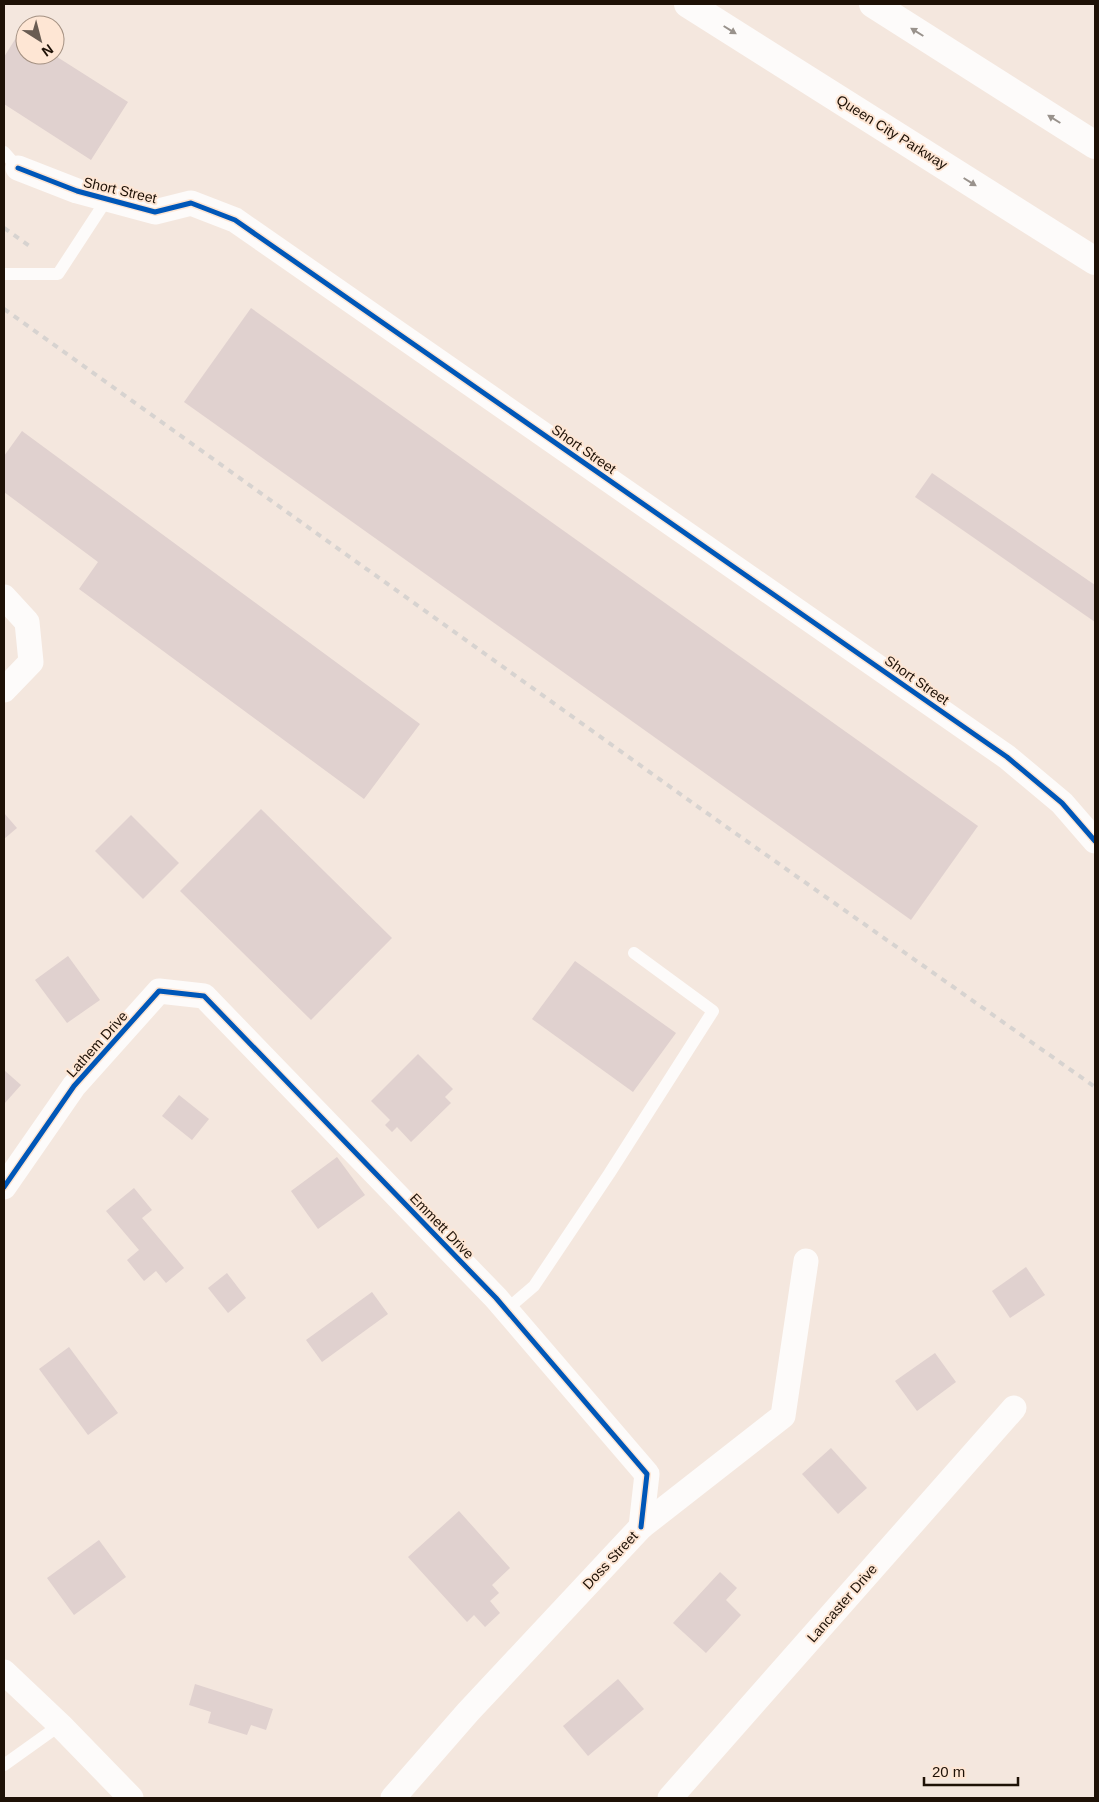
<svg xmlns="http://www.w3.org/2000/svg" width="1099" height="1802" viewBox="0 0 1099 1802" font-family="Helvetica,sans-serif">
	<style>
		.building { fill: #e0d1cf }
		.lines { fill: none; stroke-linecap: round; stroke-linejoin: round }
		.service { stroke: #fdfbfa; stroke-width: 12 }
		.minor { stroke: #fdfbfa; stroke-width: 25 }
		.primary { stroke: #fdfbfa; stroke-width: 28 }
		.rail { stroke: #d7d3d0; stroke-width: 4; stroke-dasharray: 6 6; stroke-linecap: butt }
		.cycleway-casing { stroke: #fee6d4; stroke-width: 8 }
		.cycleway { stroke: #0057b8; stroke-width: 5 }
		.oneway { fill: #99928c }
		.labels { text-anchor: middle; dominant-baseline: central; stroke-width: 4; stroke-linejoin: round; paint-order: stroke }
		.street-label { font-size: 14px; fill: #1e1106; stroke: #fee6d4 }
	</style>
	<rect width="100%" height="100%" fill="#f4e7de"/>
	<g class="building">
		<path d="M19 33 25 37V55H54L128 102 91 160 4 104V57Z"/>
		<path d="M251 308 978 826 911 920 184 402Z"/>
		<path d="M22 431 420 724 364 799 79 589 98 562 4 492V456Z"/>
		<path d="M932 473 1095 585V622L915 497Z"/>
		<path d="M261 809 392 938 311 1020 180 891Z"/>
		<path d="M4 813 17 828 4 839Z"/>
		<path d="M131 815 179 863 143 899 95 851Z"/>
		<path d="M68 956 100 1000 67 1023 35 980Z"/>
		<path d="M575 961 676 1033 633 1092 532 1019Z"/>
		<path d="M418 1054 453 1089 445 1097 451 1103 411 1142 397 1127 392 1132 385 1125 390 1120 371 1101Z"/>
		<path d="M4 1070 21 1085 4 1104Z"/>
		<path d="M179 1095 209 1119 192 1140 162 1116Z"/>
		<path d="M337 1157 365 1195 318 1229 291 1191Z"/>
		<path d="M134 1188 152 1210 142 1218 184 1268 166 1283 156 1271 144 1281 127 1260 139 1250 106 1211Z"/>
		<path d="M1026 1267 1045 1295 1010 1318 992 1291Z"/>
		<path d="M227 1273 246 1298 228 1313 208 1288Z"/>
		<path d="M372 1292 388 1314 322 1362 306 1340Z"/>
		<path d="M69 1347 118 1413 88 1435 39 1369Z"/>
		<path d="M935 1353 956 1382 917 1411 895 1381Z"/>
		<path d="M831 1448 867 1488 838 1514 802 1474Z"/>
		<path d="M459 1511 510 1568 492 1585 499 1593 490 1601 500 1613 485 1627 474 1615 467 1622 408 1557Z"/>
		<path d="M99 1540 126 1577 74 1615 47 1578Z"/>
		<path d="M720 1572 737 1588 726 1600 741 1615 706 1653 673 1623Z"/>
		<path d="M618 1679 644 1709 588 1756 563 1726Z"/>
		<path d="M195 1684 273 1709 266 1730 251 1725 247 1735 208 1723 211 1712 189 1705Z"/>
	</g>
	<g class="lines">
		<g class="service">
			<path d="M4 152 18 168"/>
			<path d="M4 274H58L107 199"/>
			<path d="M506 1310 534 1286 609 1174 713 1011 634 953"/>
			<path d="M4 1765 60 1725"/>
		</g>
		<g class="minor">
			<path d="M18 168 77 191 155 212 191 203 235 220 1007 757 1062 803 1095 841"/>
			<path d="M4 597 27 622 31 662 4 690"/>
			<path d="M4 1187 74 1086 159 991 204 996 496 1298 647 1474 641 1527"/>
			<path d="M4 1672 60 1725 131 1798"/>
			<path d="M393 1798 468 1712 641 1527 783 1416 806 1261"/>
			<path d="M670 1798 1014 1408"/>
		</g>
		<g class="primary">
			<path d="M688 4 1095 261"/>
			<path d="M873 4 1095 145"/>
		</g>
		<g class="rail">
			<path d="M4 228 31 247"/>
			<path d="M4 309 704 811 1095 1087"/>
		</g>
		<g class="cycleway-casing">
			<g id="cycleway">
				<path d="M18 168 77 191 155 212 191 203 235 220 1007 757 1062 803 1095 841"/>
				<path d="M4 1187 74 1086 159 991 204 996 496 1298 647 1474 641 1527"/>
			</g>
		</g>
		<use href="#cycleway" class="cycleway"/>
	</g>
	<defs><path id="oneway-solid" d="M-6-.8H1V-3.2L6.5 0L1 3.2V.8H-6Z" transform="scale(1.25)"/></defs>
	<g class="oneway">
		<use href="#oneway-solid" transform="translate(730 30) rotate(32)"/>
		<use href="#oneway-solid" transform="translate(917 32) rotate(-148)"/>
		<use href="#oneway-solid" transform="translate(1054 119) rotate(-148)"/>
		<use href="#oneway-solid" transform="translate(970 182) rotate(32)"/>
	</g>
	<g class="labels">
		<g class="street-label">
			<text transform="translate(892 132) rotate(32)">Queen City Parkway</text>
			<text transform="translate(120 190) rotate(13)">Short Street</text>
			<text transform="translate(584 449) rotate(35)">Short Street</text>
			<text transform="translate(917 680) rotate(35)">Short Street</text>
			<text transform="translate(97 1044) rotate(-48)">Lathem Drive</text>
			<text transform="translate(442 1226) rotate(46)">Emmett Drive</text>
			<text transform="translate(610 1560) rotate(-47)">Doss Street</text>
			<text transform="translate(842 1603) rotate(-49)">Lancaster Drive</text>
		</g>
	</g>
	<rect width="1099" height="1802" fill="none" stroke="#1e1106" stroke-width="10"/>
	<g transform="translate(40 40) rotate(144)"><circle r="24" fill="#fee6d4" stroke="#a49182"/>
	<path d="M0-4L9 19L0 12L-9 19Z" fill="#695c52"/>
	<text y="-8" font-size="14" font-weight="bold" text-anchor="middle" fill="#1e1106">N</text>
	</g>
	<path d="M924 1777v8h94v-8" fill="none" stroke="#1e1106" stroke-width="2.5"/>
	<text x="932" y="1777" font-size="15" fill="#1e1106" stroke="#fee6d4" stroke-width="4" paint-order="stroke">20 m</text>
</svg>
